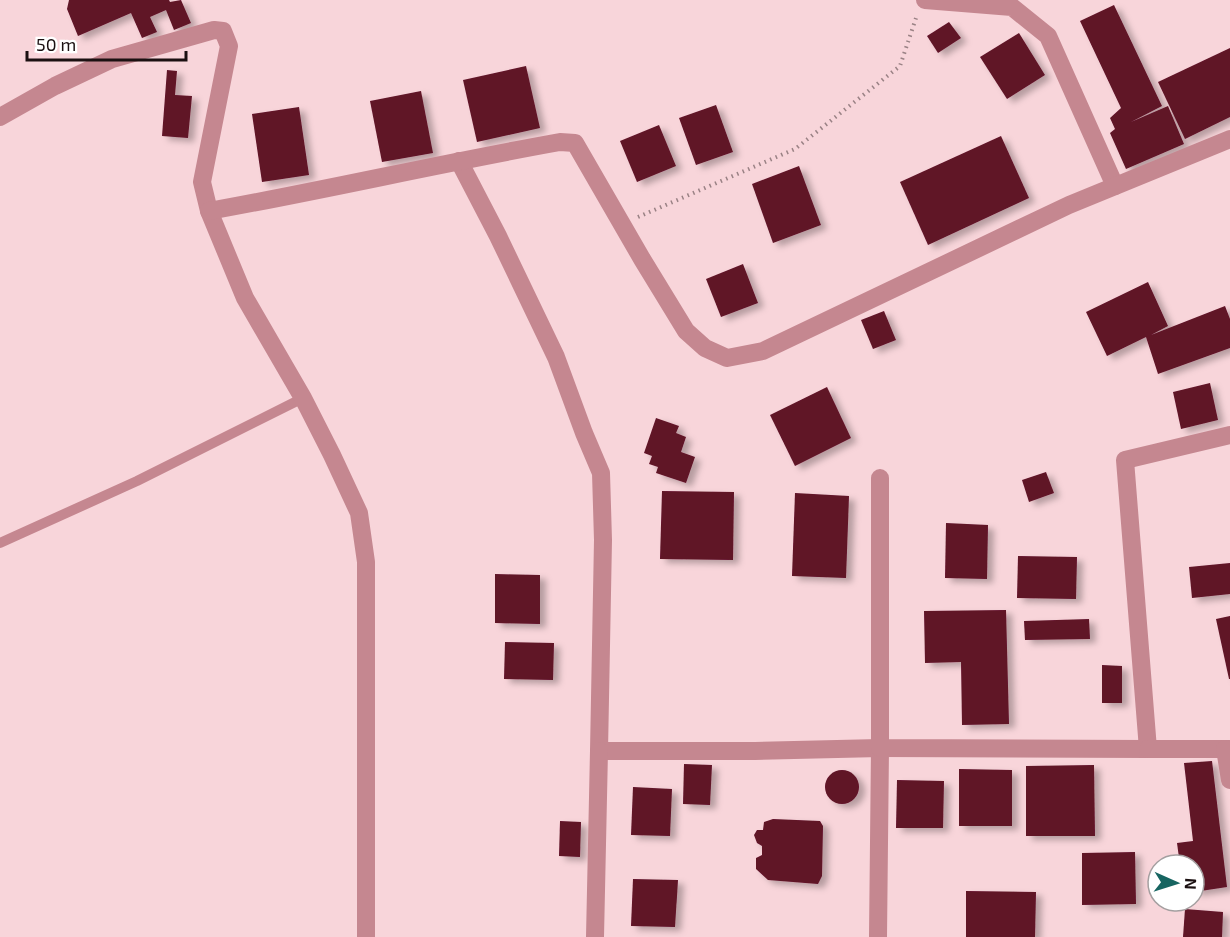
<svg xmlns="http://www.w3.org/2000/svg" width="1230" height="937" viewBox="0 0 1230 937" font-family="'Exo 2',sans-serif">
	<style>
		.building { fill: #601328; filter: url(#shadow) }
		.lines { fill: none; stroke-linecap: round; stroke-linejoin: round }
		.path { stroke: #9a8285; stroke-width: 4; stroke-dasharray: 1.5 4.5; stroke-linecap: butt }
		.lane { stroke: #c58790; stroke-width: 10 }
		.street { stroke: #c58790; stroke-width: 18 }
	</style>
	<defs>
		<filter id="shadow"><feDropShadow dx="6" dy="4" stdDeviation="3" flood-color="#0004"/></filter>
	</defs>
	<rect width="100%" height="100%" fill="#f8d5da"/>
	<g class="building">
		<path d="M69 0H169L170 2 181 0 191 23 174 30 166 10 150 17 157 32 142 38 131 13 78 36 67 9Z"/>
		<path d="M1114 5 1162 106 1131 122 1168 106 1184 144 1126 169 1110 133 1115 129 1110 118 1121 108 1080 21Z"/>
		<path d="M949 22 961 38 938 53 927 36Z"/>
		<path d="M1019 33 1045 75 1007 99 980 57Z"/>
		<path d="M1230 48V117L1185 139 1158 82Z"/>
		<path d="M526 66 540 128 477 142 463 80Z"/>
		<path d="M167 70 177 71 175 95 192 96 188 138 162 136Z"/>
		<path d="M421 91 433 153 382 162 370 101Z"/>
		<path d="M716 105 733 152 696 165 679 118Z"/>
		<path d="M299 107 309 175 262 182 252 114Z"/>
		<path d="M659 125 676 166 637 182 620 141Z"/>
		<path d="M1001 136 1029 198 928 245 900 182Z"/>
		<path d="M799 166 821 225 773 243 752 184Z"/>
		<path d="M743 264 758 303 721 317 706 279Z"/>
		<path d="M1148 282 1168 326 1151 335 1225 306 1230 319V348L1158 374 1146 337 1107 356 1086 312Z"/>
		<path d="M884 311 896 340 873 349 861 320Z"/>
		<path d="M1210 383 1218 420 1181 429 1173 392Z"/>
		<path d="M827 387 851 438 795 466 770 415Z"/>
		<path d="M656 418 679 426 676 433 686 437 681 452 695 457 686 483 656 473 658 467 649 464 652 456 644 453Z"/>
		<path d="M1046 472 1054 493 1029 502 1022 480Z"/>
		<path d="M662 491 734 492 733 560 660 559Z"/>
		<path d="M795 493 849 496 846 578 792 576Z"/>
		<path d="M946 523 988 525 987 579 945 578Z"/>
		<path d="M1018 556 1077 557 1076 599 1017 598Z"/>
		<path d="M1230 563V594L1192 598 1189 567Z"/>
		<path d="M495 574 540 575V624L495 623Z"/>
		<path d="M1006 610 1009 724 962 725 961 662 925 663 924 611Z"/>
		<path d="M1230 616V679H1229L1216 619Z"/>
		<path d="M1089 619 1090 639 1025 640 1024 621Z"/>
		<path d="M505 642 554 643 553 680 504 679Z"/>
		<path d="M1102 665 1122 666V703H1102Z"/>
		<path d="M1212 761 1227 887 1194 892V865H1180L1177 843 1193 841 1184 763Z"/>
		<path d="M684 764 712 765 710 805 683 804Z"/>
		<path d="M1094 765 1095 836H1026V766Z"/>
		<path d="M959 769 1012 770V826H959Z"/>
		<circle cx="842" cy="787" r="17"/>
		<path d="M897 780 944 781 943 828H896Z"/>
		<path d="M633 787 672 789 670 836 631 835Z"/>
		<path d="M773 819 820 821 823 826 822 876 818 884 768 880 756 869V858L762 855V846L757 843 754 835 757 830H763L764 822Z"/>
		<path d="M560 821 581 822 580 857 559 856Z"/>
		<path d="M1135 852 1136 904 1082 905V853Z"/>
		<path d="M633 879 678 880 675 927 631 926Z"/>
		<path d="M966 891 1036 892 1035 937H966Z"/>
		<path d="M1185 909 1223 912 1222 937H1183Z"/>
	</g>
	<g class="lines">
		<path class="path" d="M638 217 795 149 900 66 917 15"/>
		<path class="lane" d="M0 543 137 481 303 398"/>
		<g class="street">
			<path d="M925 0 1012 7 1048 36 1115 186"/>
			<path d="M0 117 55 86 112 59 214 30 223 31 229 46 202 182 209 211 245 298 303 398 332 455 359 513 366 562V937"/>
			<path d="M459 161 498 236 556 357 584 433 601 473 603 540 599 751H755L880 748 878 937"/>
			<path d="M209 211C326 190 442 163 560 142L575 143 642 259 686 331 705 348 727 358 763 351 1069 205 1230 139"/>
			<path d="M880 478V748L1148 749 1125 460 1230 435"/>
			<path d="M1148 749H1230"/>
			<path d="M1225 749 1230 780"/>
			<path d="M595 937 599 751"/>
		</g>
	</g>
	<g transform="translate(1176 883) rotate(93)"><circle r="28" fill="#ffffff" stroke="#a49fa0" stroke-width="1.5"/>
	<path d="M0-4.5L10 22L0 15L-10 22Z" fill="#176561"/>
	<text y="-9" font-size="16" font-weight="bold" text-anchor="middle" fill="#1b1011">N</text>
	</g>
	<path d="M27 51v9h159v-9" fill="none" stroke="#1b1011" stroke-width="3"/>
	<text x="36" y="51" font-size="18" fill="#1b1011" stroke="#ffffff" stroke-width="4.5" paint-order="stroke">50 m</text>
</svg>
